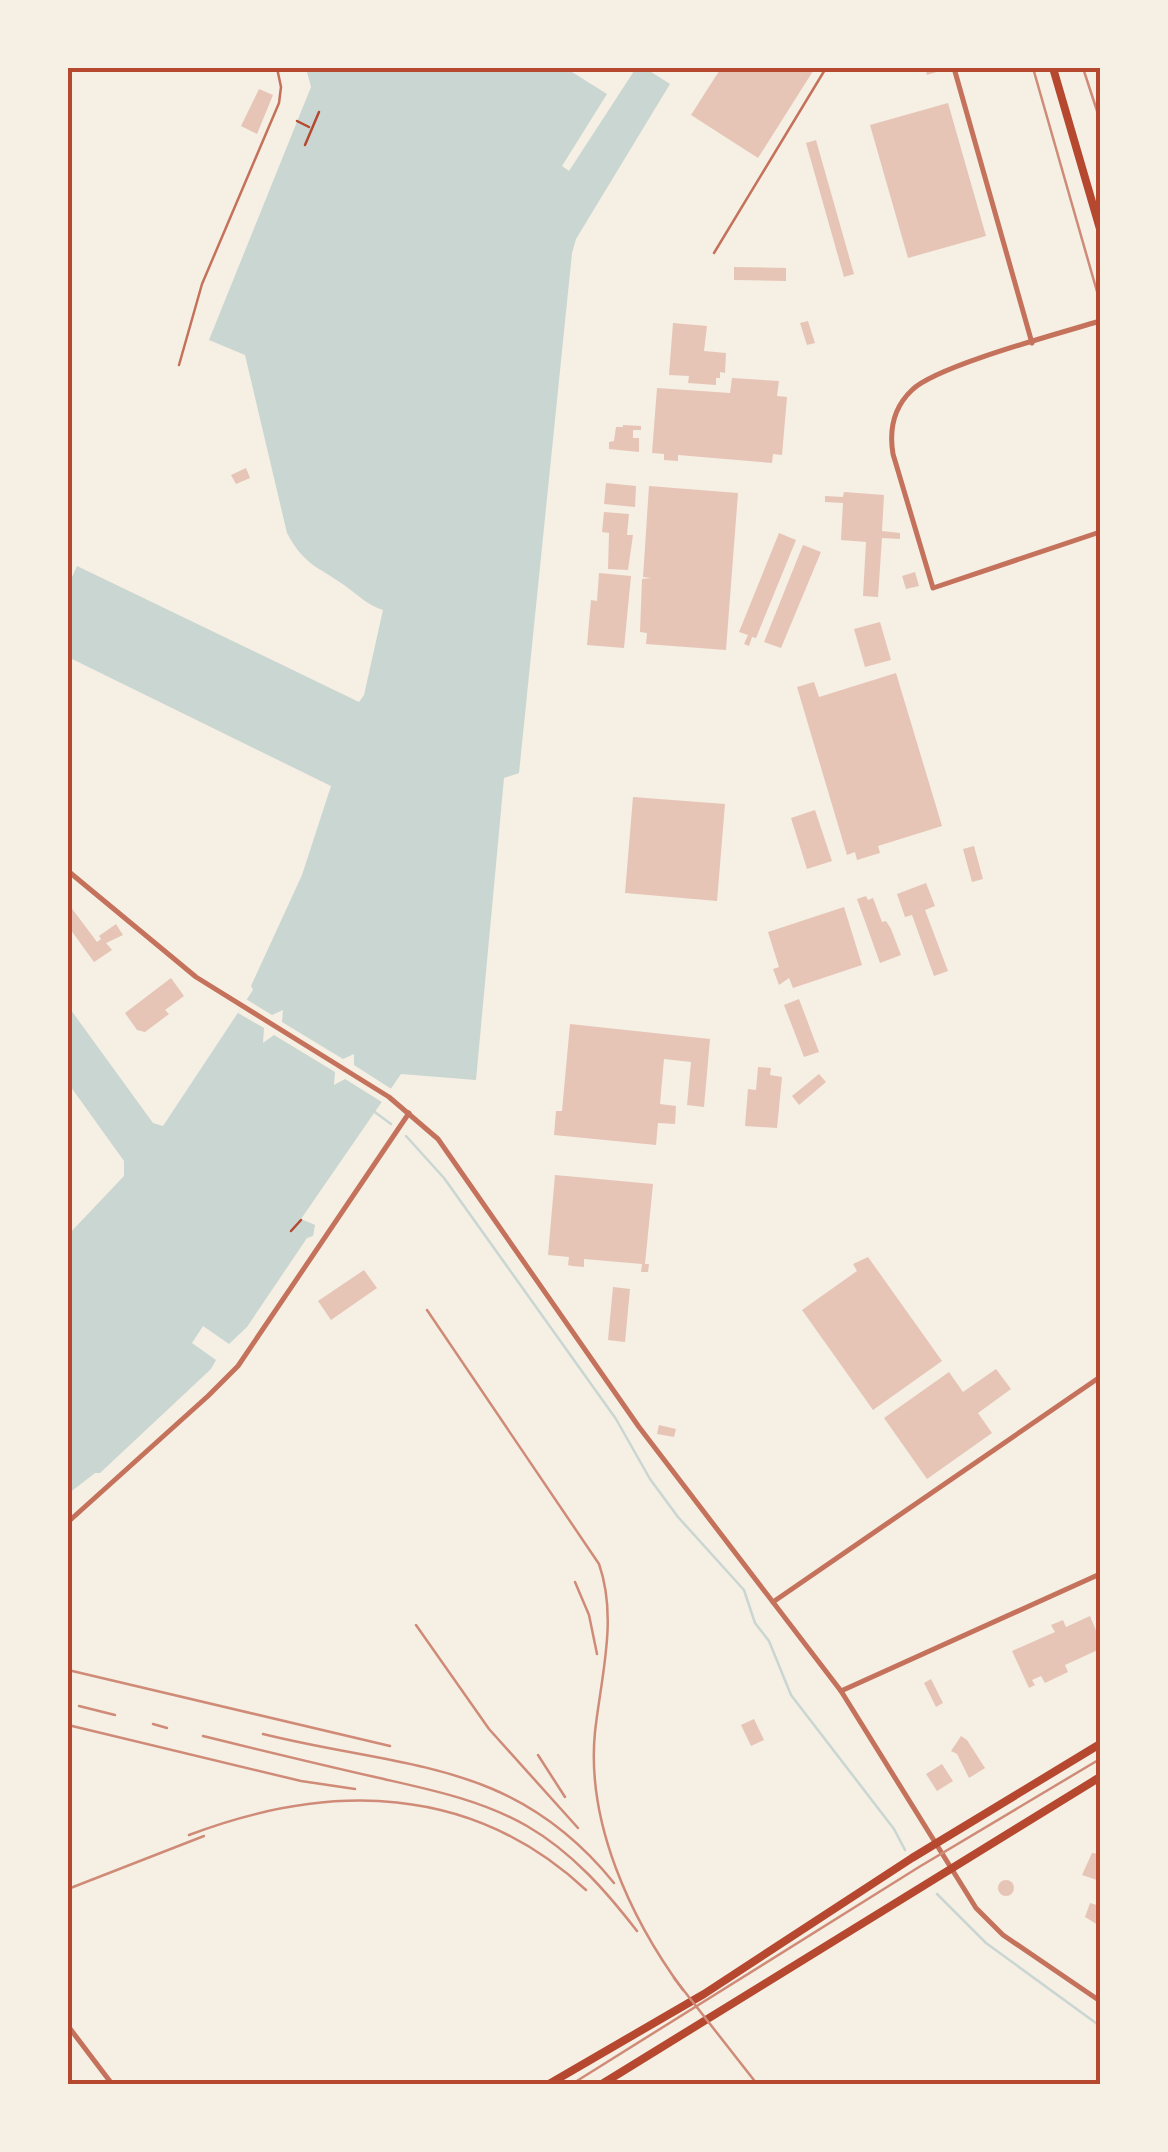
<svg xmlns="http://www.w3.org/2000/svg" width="1168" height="2152" viewBox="0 0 1168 2152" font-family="'PT Sans',sans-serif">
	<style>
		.water { fill: #c9d6d2 }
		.pier { fill: #f6efe4 }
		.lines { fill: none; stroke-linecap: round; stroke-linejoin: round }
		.stream { stroke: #c9d6d2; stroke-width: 2.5 }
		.building { fill: #e6c5b7 }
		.path { stroke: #b5482f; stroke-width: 2.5 }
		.service { stroke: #c5725c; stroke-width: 2.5 }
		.minor { stroke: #c5725c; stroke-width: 5 }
		.secondary { stroke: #b5482f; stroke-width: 8 }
		.tram { stroke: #cf8b77; stroke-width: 2.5 }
		.rail { stroke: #cf8b77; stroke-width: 2.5 }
		.neatline { fill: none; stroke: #b5482f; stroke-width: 4 }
	</style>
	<rect width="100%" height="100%" fill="#f6efe4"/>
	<path class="water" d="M306 68H574L572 72 607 94 562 166 569 171 636 68H645L670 84 576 239 572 253 519 773 504 778 476 1080 401 1074 301 1219 315 1225 313 1236 307 1238 247 1327 229 1344 203 1326 192 1343 216 1360 211 1369 100 1473H95L68 1494V1235L124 1176V1161L68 1083V1006L153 1123 163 1126 253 990 251 986 302 875 331 786 68 657V586L77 566 359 702 364 695 383 610C368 605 360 597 348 588 320 567 305 567 287 533L245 355 209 340 311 87Z"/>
	<path class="pier" d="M246 999 272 1015 283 1010 282 1022 343 1059 354 1054V1065L393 1090 385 1104 345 1079 334 1085 335 1072 274 1035 263 1043 264 1028 238 1013Z"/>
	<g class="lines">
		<g class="stream">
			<path d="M372 1110 391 1124"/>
			<path d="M406 1136 444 1178 616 1419 650 1479 678 1517 744 1590 755 1623 769 1641 791 1695 894 1829 905 1850"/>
			<path d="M937 1894 986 1943 1100 2026"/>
		</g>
	</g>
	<g class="building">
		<path d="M721 68H815L758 158 691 115Z"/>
		<path d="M925 68H949L927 75Z"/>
		<path d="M259 89 273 95 257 134 241 126Z"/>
		<path d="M948 103 986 236 908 258 870 125Z"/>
		<path d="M816 140 854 274 844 277 806 143Z"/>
		<path d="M734 267 786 268V281L734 280Z"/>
		<path d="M808 321 815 343 807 345 800 323Z"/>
		<path d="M673 323 707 326 704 351 726 353 725 373 720 372V378H716V385L688 383 689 376 669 375Z"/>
		<path d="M732 378 779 381 777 396 787 397 782 455 773 454 772 463 678 455V461L664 460V454L652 453 657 388 730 393Z"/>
		<path d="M623 425 641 426V430H633V438H639V452L609 449V442L614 441 616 427H623Z"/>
		<path d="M246 468 250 478 236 484 231 475Z"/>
		<path d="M606 483 636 486 635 507 604 504Z"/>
		<path d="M649 486 738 493 726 650 646 644 647 633 640 632 642 579 651 578 643 577Z"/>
		<path d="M844 492 884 495 882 531 900 533V539L882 538 878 597 863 596 866 542 841 540 843 503 825 502V496L843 497Z"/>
		<path d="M604 512 629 514 627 535H633L628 570 608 569 609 533 602 532Z"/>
		<path d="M779 533 796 540 756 638 752 637 749 646 744 644 748 635 739 632Z"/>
		<path d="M803 545 821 552 781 648 764 642Z"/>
		<path d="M915 572 919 586 906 589 902 576Z"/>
		<path d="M599 573 631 576 624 648 587 645 591 600 597 601Z"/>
		<path d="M880 622 891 660 865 667 854 629Z"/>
		<path d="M896 673 942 826 878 846 880 853 857 860 855 852 847 855 797 687 814 682 819 697Z"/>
		<path d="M633 797 725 804 717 901 625 893Z"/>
		<path d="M815 810 832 861 807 869 791 818Z"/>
		<path d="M974 846 983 879 972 882 963 849Z"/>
		<path d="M926 883 935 906 925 910 948 971 934 976 912 915 905 917 897 894Z"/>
		<path d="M866 896 868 900 873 898 882 922 886 921 891 929 901 955 880 963 857 899Z"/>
		<path d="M70 906 97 942 101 939 99 936 116 924 121 932 123 935 106 943 112 950 94 962 68 926V908Z"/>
		<path d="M844 907 862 965 793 988 789 978 779 985 773 969 779 967 768 932Z"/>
		<path d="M171 978 184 996 165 1010 169 1014 145 1032 137 1030 125 1013Z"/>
		<path d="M799 999 819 1052 804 1057 784 1005Z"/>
		<path d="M570 1024 710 1039 704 1107 687 1105 691 1062 664 1059 660 1104 676 1106 675 1124 658 1123 656 1145 554 1135 556 1111H562Z"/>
		<path d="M758 1067 771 1068 770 1075 782 1077 777 1128 745 1126 748 1089 756 1090Z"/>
		<path d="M819 1074 826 1082 799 1105 792 1096Z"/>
		<path d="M555 1175 653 1184 645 1264H649L648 1272H641L642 1264 584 1259V1267L572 1266 568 1265 569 1257 548 1255Z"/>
		<path d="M868 1257 942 1361 873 1410 802 1310 857 1271 853 1264Z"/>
		<path d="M364 1270 377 1288 331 1320 318 1301Z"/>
		<path d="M613 1287 630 1289 625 1342 608 1340Z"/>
		<path d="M996 1369 1011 1389 978 1413 992 1433 927 1479 884 1418 949 1372 963 1392Z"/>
		<path d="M659 1425 676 1429 674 1437 657 1434Z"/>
		<path d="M1090 1616 1100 1640V1649L1065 1665 1068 1672 1045 1683 1041 1676 1032 1680 1035 1685 1029 1688 1012 1651 1055 1632 1051 1625 1063 1620 1066 1627Z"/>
		<path d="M931 1679 943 1703 936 1707 924 1683Z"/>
		<path d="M754 1719 764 1740 751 1746 741 1725Z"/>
		<path d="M961 1736 967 1740 985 1768 969 1778 957 1754 951 1751Z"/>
		<path d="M942 1764 953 1781 937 1791 926 1774Z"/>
		<path d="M1092 1853 1100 1854V1881L1082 1875Z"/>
		<circle cx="1006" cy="1888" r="8"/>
		<path d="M1090 1903 1100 1906 1098 1925 1085 1917Z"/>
	</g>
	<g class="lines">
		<g class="path">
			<path d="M297 121 309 127"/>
			<path d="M305 145 319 112"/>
			<path d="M291 1231 301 1220"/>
		</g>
		<g class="service">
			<path d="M714 253 826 68"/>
			<path d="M179 365 202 284 279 103 281 87 277 68"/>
		</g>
		<g class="minor">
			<path d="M954 68 1032 343"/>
			<path d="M1100 321C1061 333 936 366 912 390 894 407 889 430 893 454L933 588 1100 532"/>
			<path d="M68 871 196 977 389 1097 438 1139 639 1427 841 1691 976 1908 1003 1935 1100 2001"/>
			<path d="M68 1522 208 1396 238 1366 409 1113"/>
			<path d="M773 1602 1100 1377"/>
			<path d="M841 1691 1100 1574"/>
			<path d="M68 2026 112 2084"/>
		</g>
		<g class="secondary">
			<path d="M1053 68 1100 229"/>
			<path d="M549 2084 704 1994 912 1858 1100 1744"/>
			<path d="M602 2084 1100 1777"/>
		</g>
		<g class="tram">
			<path d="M1033 68 1100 302"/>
			<path d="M572 2084 919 1867 1100 1759"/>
		</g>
		<g class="rail">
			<path d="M1083 68 1100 120"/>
			<path d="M427 1310 599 1564C618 1618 601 1677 595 1732 586 1822 630 1918 683 1990"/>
			<path d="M575 1582 589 1615 597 1654"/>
			<path d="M416 1625 489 1729 578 1828"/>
			<path d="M68 1670 390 1746"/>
			<path d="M79 1706 115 1715"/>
			<path d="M153 1724 167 1728"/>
			<path d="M68 1725 301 1781 355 1789"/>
			<path d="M263 1734C404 1769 514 1759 614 1883"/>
			<path d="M203 1736C260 1750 318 1764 375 1777 427 1789 480 1799 527 1826 572 1852 606 1891 637 1931"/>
			<path d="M538 1755 565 1797"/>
			<path d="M189 1835C329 1782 471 1783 586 1890"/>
			<path d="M68 1889 204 1836"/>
			<path d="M674 1978 757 2084"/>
		</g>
	</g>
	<rect width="1168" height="2152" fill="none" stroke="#f6efe4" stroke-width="140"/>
	<rect x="70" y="70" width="1028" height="2012" class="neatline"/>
</svg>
